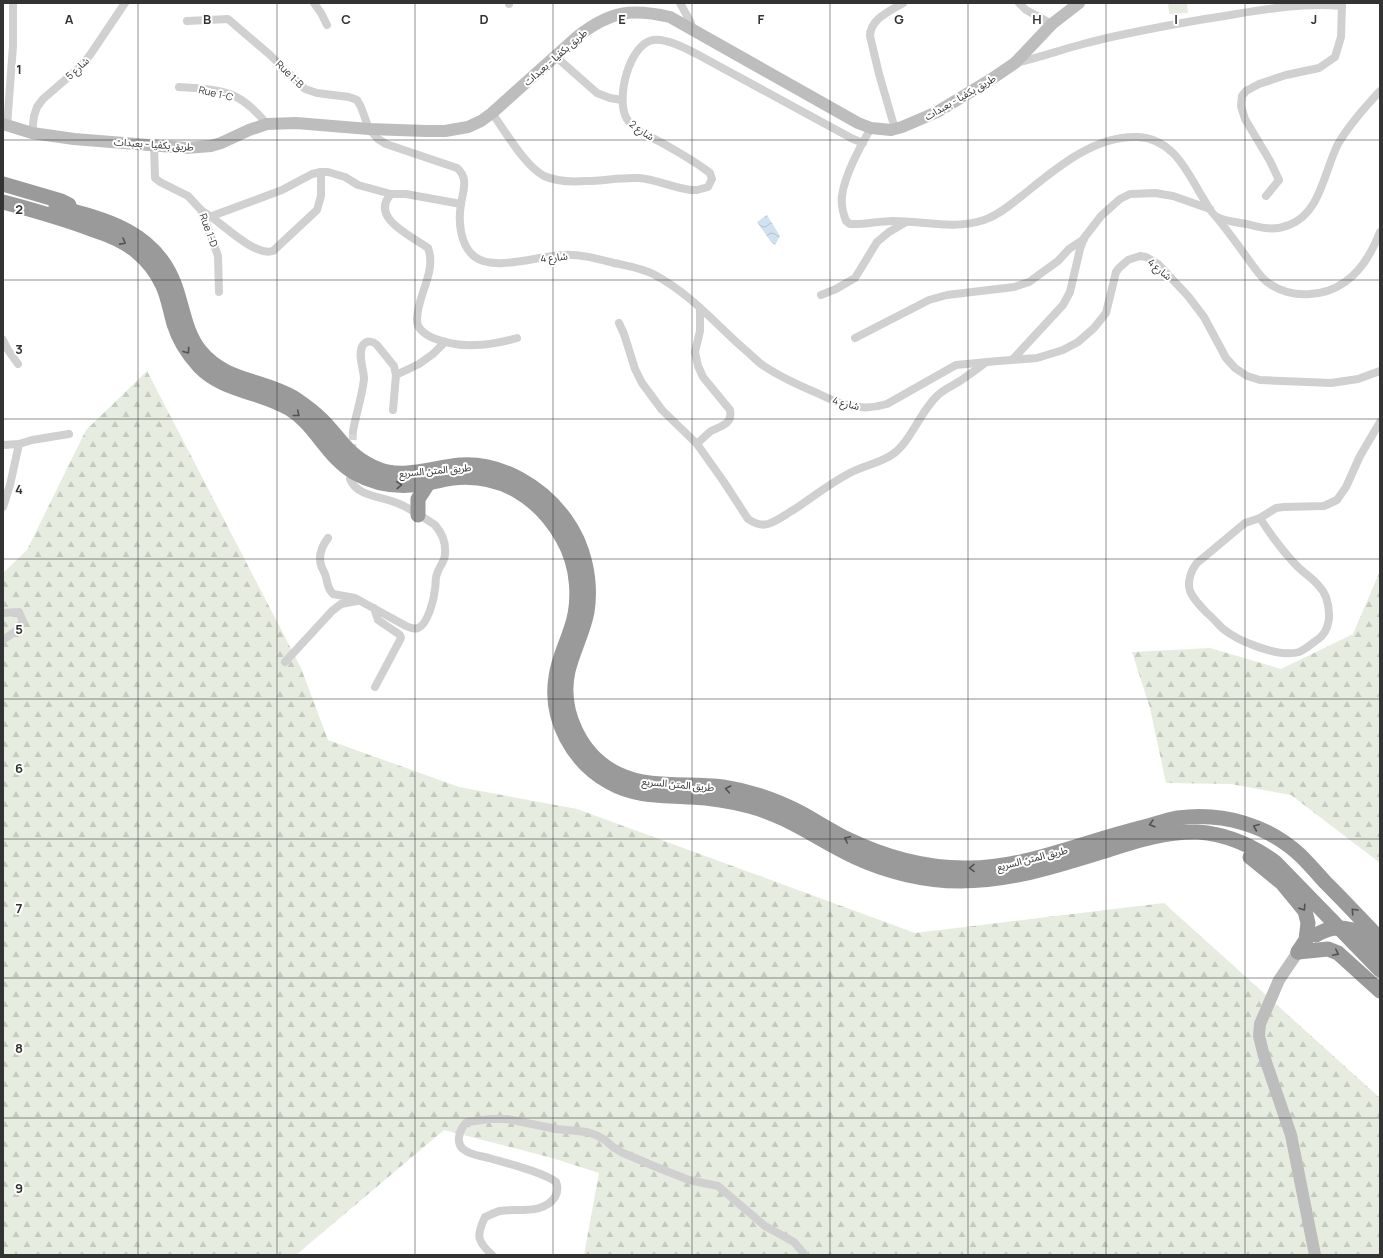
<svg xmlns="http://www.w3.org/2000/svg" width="1383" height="1258" viewBox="0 0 1383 1258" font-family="Manrope,'Noto Sans Arabic',sans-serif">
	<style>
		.forest { fill: url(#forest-firs) }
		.pitch { fill: #e6ecdf }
		.water { fill: url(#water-waves) }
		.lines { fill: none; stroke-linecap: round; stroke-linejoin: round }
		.minor-tunnel { stroke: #d6d6d6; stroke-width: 8; stroke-dasharray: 8 4; stroke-linecap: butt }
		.minor { stroke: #d0d0d0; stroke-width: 8 }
		.secondary { stroke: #bdbdbd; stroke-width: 12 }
		.motorway { stroke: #9a9a9a; stroke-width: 15 }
		.motorway-bridge { stroke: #9a9a9a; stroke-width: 15 }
		.oneway { stroke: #525252 }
		.grid { fill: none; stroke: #333; stroke-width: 1; stroke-opacity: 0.55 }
		.labels { text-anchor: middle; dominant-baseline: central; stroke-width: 4; stroke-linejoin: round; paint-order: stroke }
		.street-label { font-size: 10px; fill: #333; stroke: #fff }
		.grid-label { font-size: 13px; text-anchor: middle; font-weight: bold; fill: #333; stroke: #fff; stroke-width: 4; stroke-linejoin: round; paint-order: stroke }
	</style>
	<defs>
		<pattern id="forest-firs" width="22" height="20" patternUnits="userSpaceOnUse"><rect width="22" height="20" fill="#e6ecdf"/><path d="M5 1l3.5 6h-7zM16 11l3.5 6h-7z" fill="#c6cbc0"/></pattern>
		<pattern id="water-waves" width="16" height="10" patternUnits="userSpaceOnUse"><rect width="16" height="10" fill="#cfe2ee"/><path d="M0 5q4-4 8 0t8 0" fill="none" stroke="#b2c2cd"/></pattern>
	</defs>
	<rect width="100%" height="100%" fill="#fff"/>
	<g class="forest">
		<path d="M147 371 301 668 328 740 459 787 577 809 915 933 1164 903 1380 1098V1255H584L599 1173 552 1158 444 1130 296 1255H3V573L27 550 86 430Z"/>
		<path d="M1380 571V863L1291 795 1231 784 1166 783 1150 708 1132 652 1210 648 1281 669 1353 634Z"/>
	</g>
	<path class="pitch" d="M1168 3H1187L1188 13 1169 14Z"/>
	<path class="water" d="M767 215 780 236 775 245 771 242 757 222Z"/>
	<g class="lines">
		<path class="minor-tunnel" d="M352 452 353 431"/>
		<g class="minor">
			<path d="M314 3 321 13 327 25"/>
			<path d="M680 3 691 23 692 29"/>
			<path d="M1019 3 1026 10 1052 24"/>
			<path d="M509 4V3"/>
			<path d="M187 21 228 19 269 54 305 89 317 93 349 97 357 100 361 107 369 129 378 139 386 144 457 168C469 178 463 191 461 204 458 221 460 246 475 257 495 272 540 255 564 255 581 254 598 259 614 263 628 266 642 268 655 275 689 293 715 323 743 348 749 353 755 359 761 364 778 376 798 385 817 393 841 405 861 412 887 404L956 365 998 361 1037 358 1063 350 1078 342 1094 328 1106 313 1116 272 1119 268 1128 260 1140 256 1146 257 1158 264 1188 296 1204 317 1226 358 1235 368 1247 376 1260 380 1331 383 1358 379 1380 371"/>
			<path d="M555 56 597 93 610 98 622 100"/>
			<path d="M1015 63C1038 58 1060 50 1083 44 1124 33 1164 26 1205 19 1252 12 1294 2 1342 6"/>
			<path d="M179 87C222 90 238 89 267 124"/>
			<path d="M492 113C505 131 525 166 544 176 557 182 572 182 586 181 604 181 620 177 638 178 656 179 673 188 691 190H697L708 187 712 179 710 173C696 162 680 153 664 144 652 137 634 131 627 119 615 100 629 44 653 40 668 38 691 51 704 58L853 139 863 143"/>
			<path d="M7 126 13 46V3"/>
			<path d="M871 128C861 144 844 177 842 196 841 204 843 213 846 221L850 224C864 225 879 221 893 221 923 221 954 230 984 220 999 215 1011 204 1023 195 1055 169 1094 135 1138 137 1174 139 1187 172 1203 198 1207 204 1211 214 1217 217 1222 220 1240 223 1247 224 1261 228 1275 231 1289 225 1321 213 1324 171 1338 144 1349 125 1365 107 1380 91"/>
			<path d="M895 129 879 74 870 36C870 19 890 11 903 3"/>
			<path d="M32 133 34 116 37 107 43 99 80 67 90 55 125 3"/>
			<path d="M154 145 155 178 160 182 188 196 202 211 218 256 219 292"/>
			<path d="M1266 196 1279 180 1270 161 1245 119 1241 106 1242 96 1246 91 1259 84 1286 75 1319 68 1335 57 1341 37 1342 3"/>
			<path d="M461 204 406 194H391C369 218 412 236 428 248 437 272 417 295 417 320 417 340 459 346 474 345 488 345 503 342 517 338"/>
			<path d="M202 211C220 220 253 257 273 251L317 210 321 196V172"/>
			<path d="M212 216 282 190 312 174 321 172H328L345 177 358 185 391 194"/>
			<path d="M1217 218C1228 231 1238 245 1248 259 1255 268 1261 279 1270 284 1292 299 1324 297 1345 282 1361 271 1373 250 1380 232"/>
			<path d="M821 295 836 289 855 278 877 242 889 232 906 222"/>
			<path d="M619 323 624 334 635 369 642 383 662 410 697 444 724 482 748 519C754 523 761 526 768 524 778 521 786 514 795 509 813 497 829 484 848 474 862 466 881 463 893 454 911 441 920 412 937 396 944 389 952 386 960 381 969 375 977 369 985 363"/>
			<path d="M855 338 929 300 947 295 1014 287 1029 282 1058 261 1069 249 1084 239"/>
			<path d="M3 340 8 350 18 364"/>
			<path d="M1013 359 1063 305 1070 292 1080 249 1084 238 1101 216 1120 199 1130 194 1155 193 1173 196 1210 209"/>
			<path d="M396 375 419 364 433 354 445 342"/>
			<path d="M353 431C356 414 362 397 364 379 364 369 357 354 363 345 367 340 373 341 377 345L394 366 396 375 393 410"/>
			<path d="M697 444C701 440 706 435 711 431 721 426 733 424 730 410L703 377 698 366 695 352 700 331V308"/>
			<path d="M3 445 19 444 32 440 69 434"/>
			<path d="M3 507 10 485 19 444"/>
			<path d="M1260 518 1245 523 1197 563C1191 570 1187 582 1190 591 1193 599 1201 607 1207 613 1212 617 1217 623 1222 628 1237 641 1279 658 1299 652 1305 650 1311 644 1317 640 1331 631 1331 612 1326 597 1320 582 1305 575 1295 564 1282 550 1270 534 1260 518L1276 508 1284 507 1324 506 1337 500 1346 487 1360 456 1380 422"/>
			<path d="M328 538C322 546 318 555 321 565 322 569 325 573 326 577 328 584 327 588 333 594L355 598 406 626C410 628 414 629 418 628 428 624 434 599 435 589 436 584 435 578 437 574 439 566 445 562 445 554 446 543 442 533 435 525 423 517 410 508 397 503 382 496 357 497 350 479"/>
			<path d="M374 608 378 620 400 635 401 638 375 687"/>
			<path d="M3 613 19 612 23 621 16 631 3 640"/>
			<path d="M285 662 332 611 341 604 357 601"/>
			<path d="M492 1255C477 1241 476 1236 485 1217 490 1215 495 1212 500 1211 518 1208 543 1215 555 1197 558 1192 558 1187 556 1182 543 1172 506 1163 489 1158 481 1156 470 1155 463 1149 455 1142 460 1128 467 1122L490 1119H507L556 1129 587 1132 596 1135 605 1140 613 1147 623 1153 661 1169 689 1180 718 1186 765 1226 794 1242 805 1255"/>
		</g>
		<g class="secondary">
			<path d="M3 124 32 133 74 139 186 148 211 146 221 143 249 130 267 124 296 123 369 129 426 131H445L468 127 481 121 492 113 578 36C611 11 631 8 670 17L858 123 871 128 891 130 902 127 937 112 990 80 1015 63 1052 24 1079 3"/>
			<path d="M1298 952 1279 980 1260 1024 1259 1036 1264 1056 1291 1135 1315 1255"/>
		</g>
		<g class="motorway">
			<path d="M3 184 61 201 69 205"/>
			<path d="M3 202C33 210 62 218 91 229 107 234 123 240 136 251 147 260 156 271 162 284 168 296 170 310 174 324 179 340 188 354 199 366 224 392 261 391 290 409 316 425 328 458 355 473 378 486 403 488 428 483 437 481 445 479 453 478 502 473 540 498 563 539 578 565 581 601 571 629 566 645 558 660 556 677 549 719 573 762 609 782 635 797 662 795 691 797 710 798 730 801 749 806 788 816 819 840 855 857 887 872 925 881 960 881 1012 881 1059 865 1108 850 1136 841 1167 831 1198 832 1226 834 1253 846 1275 862L1380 970"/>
			<path d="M56 207C106 219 156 232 175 286 183 308 185 332 200 351 225 382 262 379 294 398 303 404 314 412 322 420 340 438 347 455 373 467 401 481 430 468 460 465 501 462 542 487 565 519 584 545 592 580 587 612 583 632 573 651 568 671 559 711 581 757 618 774 651 790 689 782 723 787 749 791 776 800 799 812 814 820 829 830 845 838 882 856 922 868 964 868 1006 869 1045 856 1085 844 1104 838 1124 832 1144 827 1155 824 1167 820 1178 818 1223 812 1268 825 1301 856 1309 864 1317 873 1325 882 1344 901 1362 920 1380 939"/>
			<path d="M418 515V499L429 482"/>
			<path d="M1250 857 1282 883 1305 911 1308 923 1306 940 1298 952"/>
			<path d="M1352 930 1362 936 1380 956"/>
			<path d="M1298 952 1328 949 1338 953 1380 991"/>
		</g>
		<path class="motorway-bridge" d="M1316 935C1328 928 1338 926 1352 930"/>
	</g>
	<defs><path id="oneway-chevron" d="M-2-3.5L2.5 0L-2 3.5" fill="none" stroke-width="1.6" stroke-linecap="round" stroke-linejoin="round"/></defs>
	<g class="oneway">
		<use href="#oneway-chevron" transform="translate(123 242) rotate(29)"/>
		<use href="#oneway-chevron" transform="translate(187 351) rotate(54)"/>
		<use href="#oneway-chevron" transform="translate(297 414) rotate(39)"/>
		<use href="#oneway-chevron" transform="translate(399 485) rotate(-2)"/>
		<use href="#oneway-chevron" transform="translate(728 789) rotate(-168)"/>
		<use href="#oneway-chevron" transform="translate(1152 824) rotate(164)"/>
		<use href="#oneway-chevron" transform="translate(1256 827) rotate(-157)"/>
		<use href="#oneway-chevron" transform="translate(847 839) rotate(-155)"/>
		<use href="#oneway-chevron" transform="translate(972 868) rotate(179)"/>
		<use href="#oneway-chevron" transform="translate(1303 908) rotate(56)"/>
		<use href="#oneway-chevron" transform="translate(1354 911) rotate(-133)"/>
		<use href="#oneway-chevron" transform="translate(1336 953) rotate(26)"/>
	</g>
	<path class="grid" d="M138 3V1255M277 3V1255M415 3V1255M553 3V1255M692 3V1255M830 3V1255M968 3V1255M1106 3V1255M1245 3V1255M3 140H1380M3 280H1380M3 419H1380M3 559H1380M3 699H1380M3 839H1380M3 978H1380M3 1118H1380"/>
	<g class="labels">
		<g class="street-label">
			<text transform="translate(555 57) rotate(-41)">طريق بكفيا - بعبدات</text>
			<text transform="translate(77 68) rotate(-43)">شارع 5</text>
			<text transform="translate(290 74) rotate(44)">Rue 1-B</text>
			<text transform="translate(216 93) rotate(13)">Rue 1-C</text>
			<text transform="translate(960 97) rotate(-30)">طريق بكفيا - بعبدات</text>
			<text transform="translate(642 130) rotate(35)">شارع 2</text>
			<text transform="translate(154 144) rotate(4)">طريق بكفيا - بعبدات</text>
			<text transform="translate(209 230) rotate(70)">Rue 1-D</text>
			<text transform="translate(554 257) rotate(-6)">شارع 4</text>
			<text transform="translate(1160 269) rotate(40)">شارع 4</text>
			<text transform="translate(846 403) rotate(14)">شارع 4</text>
			<text transform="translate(435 470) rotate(-5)">طريق المتن السريع</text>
			<text transform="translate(678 784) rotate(5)">طريق المتن السريع</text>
			<text transform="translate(1032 858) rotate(-14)">طريق المتن السريع</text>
		</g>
	</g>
	<g class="grid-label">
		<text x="69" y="24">A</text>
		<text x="207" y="24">B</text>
		<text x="346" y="24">C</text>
		<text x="484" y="24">D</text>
		<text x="622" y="24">E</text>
		<text x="761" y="24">F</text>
		<text x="899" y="24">G</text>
		<text x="1037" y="24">H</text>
		<text x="1176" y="24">I</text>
		<text x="1314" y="24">J</text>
		<text x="19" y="74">1</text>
		<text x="19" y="214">2</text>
		<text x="19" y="354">3</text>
		<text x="19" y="494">4</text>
		<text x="19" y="634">5</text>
		<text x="19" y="773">6</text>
		<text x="19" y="913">7</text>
		<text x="19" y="1053">8</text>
		<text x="19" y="1193">9</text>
	</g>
	<rect width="1383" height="1258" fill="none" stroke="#333333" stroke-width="8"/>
</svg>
